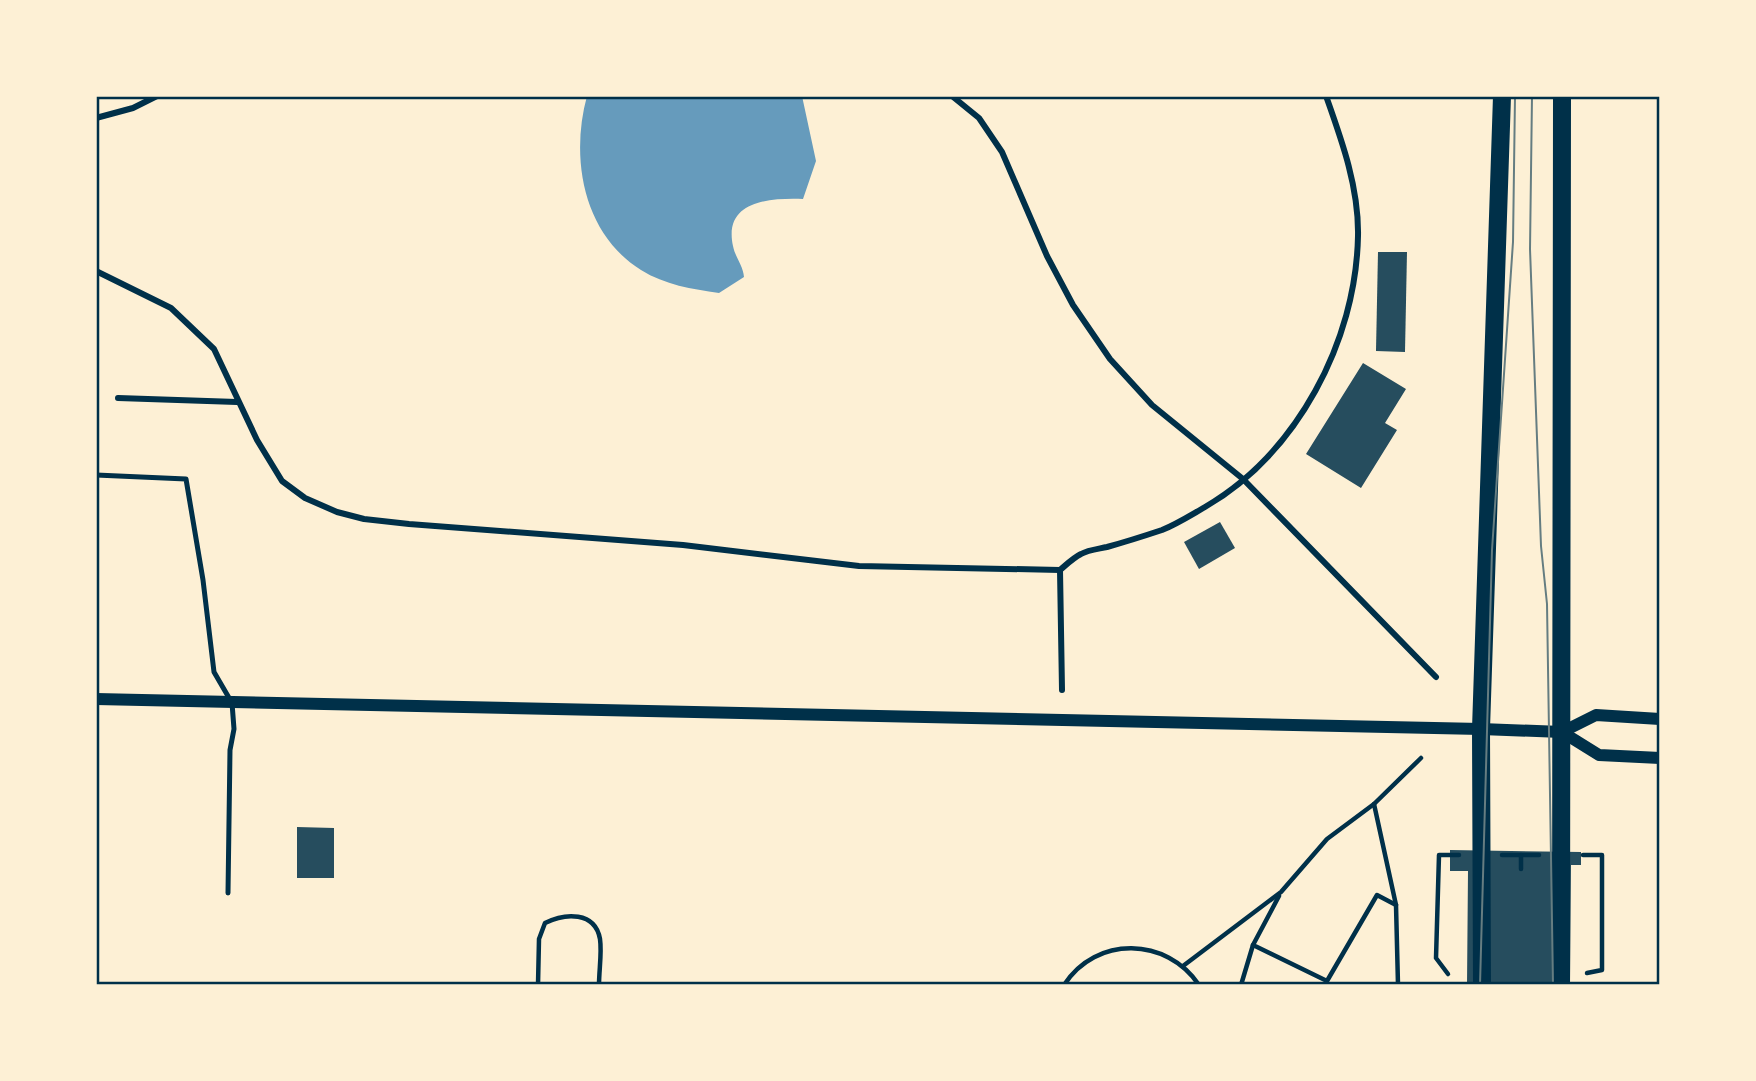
<svg xmlns="http://www.w3.org/2000/svg" width="1756" height="1081" viewBox="0 0 1756 1081" font-family="Poppins,sans-serif">
	<style>
		.water { fill: #669bbc }
		.building { fill: #264d5e }
		.lines { fill: none; stroke-linecap: round; stroke-linejoin: round }
		.path { stroke: #003049; stroke-width: 4.5 }
		.service { stroke: #003049; stroke-width: 5 }
		.pedestrian { stroke: #003049; stroke-width: 6 }
		.tertiary { stroke: #003049; stroke-width: 12 }
		.primary { stroke: #003049; stroke-width: 18 }
		.tram { stroke: #657d81; stroke-width: 2 }
		.neatline { fill: none; stroke: #003049; stroke-width: 2.5 }
	</style>
	<rect width="100%" height="100%" fill="#fdf0d5"/>
	<path class="water" d="M587 96H802L816 161 803 199C771 198 723 200 733 246 735 257 743 265 744 277L719 293C692 289 665 285 641 270 583 234 570 158 587 96Z"/>
	<g class="building">
		<path d="M1378 252H1407L1405 352 1376 351Z"/>
		<path d="M1363 363 1406 389 1385 423 1397 430 1361 488 1306 454Z"/>
		<path d="M1220 522 1235 548 1199 569 1184 542Z"/>
		<path d="M297 827 334 828V878H297Z"/>
		<path d="M1450 850 1581 852V865H1571L1570 985H1467L1468 871H1450Z"/>
	</g>
	<g class="lines">
		<g class="path">
			<path d="M1374 804 1396 905 1398 985"/>
			<path d="M1502 855H1539"/>
			<path d="M1521 855V869"/>
			<path d="M1583 855H1602V970L1587 973"/>
			<path d="M1279 896 1253 945 1327 981 1377 895 1396 905"/>
			<path d="M1183 966 1281 892 1327 839 1374 804 1421 758"/>
			<path d="M1448 974 1436 958 1439 855H1459"/>
			<path d="M538 985 539 939 545 923C565 913 595 911 600 939 602 953 599 970 599 985"/>
			<path d="M1064 985C1096 935 1167 937 1199 985"/>
			<path d="M1241 985 1253 945"/>
		</g>
		<path class="service" d="M96 475 186 479 203 580 214 672 232 703 234 729 230 750 228 893"/>
		<g class="pedestrian">
			<path d="M952 96 979 118 1002 152 1047 256 1073 305 1110 359 1152 405 1243 479 1436 677"/>
			<path d="M96 118 133 108 157 96"/>
			<path d="M96 271 171 308 214 349 257 440 282 481 305 498 337 512 364 519 409 524 683 545 859 566 1060 570"/>
			<path d="M118 398 237 402"/>
			<path d="M1062 690 1060 570C1066 565 1073 558 1081 554 1088 550 1098 549 1107 547 1125 542 1144 536 1162 530 1177 524 1191 515 1205 507 1297 453 1356 342 1358 236 1359 188 1342 141 1326 96"/>
		</g>
		<g class="tertiary">
			<path d="M96 699 1481 729 1562 732 1599 755 1660 758"/>
			<path d="M1562 732 1596 715 1660 719"/>
		</g>
		<g class="primary">
			<path d="M1482 985 1481 729 1502 96"/>
			<path d="M1561 985 1562 96"/>
		</g>
		<g class="tram">
			<path d="M1532 96 1530 249 1541 546 1547 604 1553 985"/>
			<path d="M1480 985 1492 550 1513 242 1515 96"/>
		</g>
	</g>
	<rect width="1756" height="1081" fill="none" stroke="#fdf0d5" stroke-width="196"/>
	<rect x="98" y="98" width="1560" height="885" class="neatline"/>
</svg>
